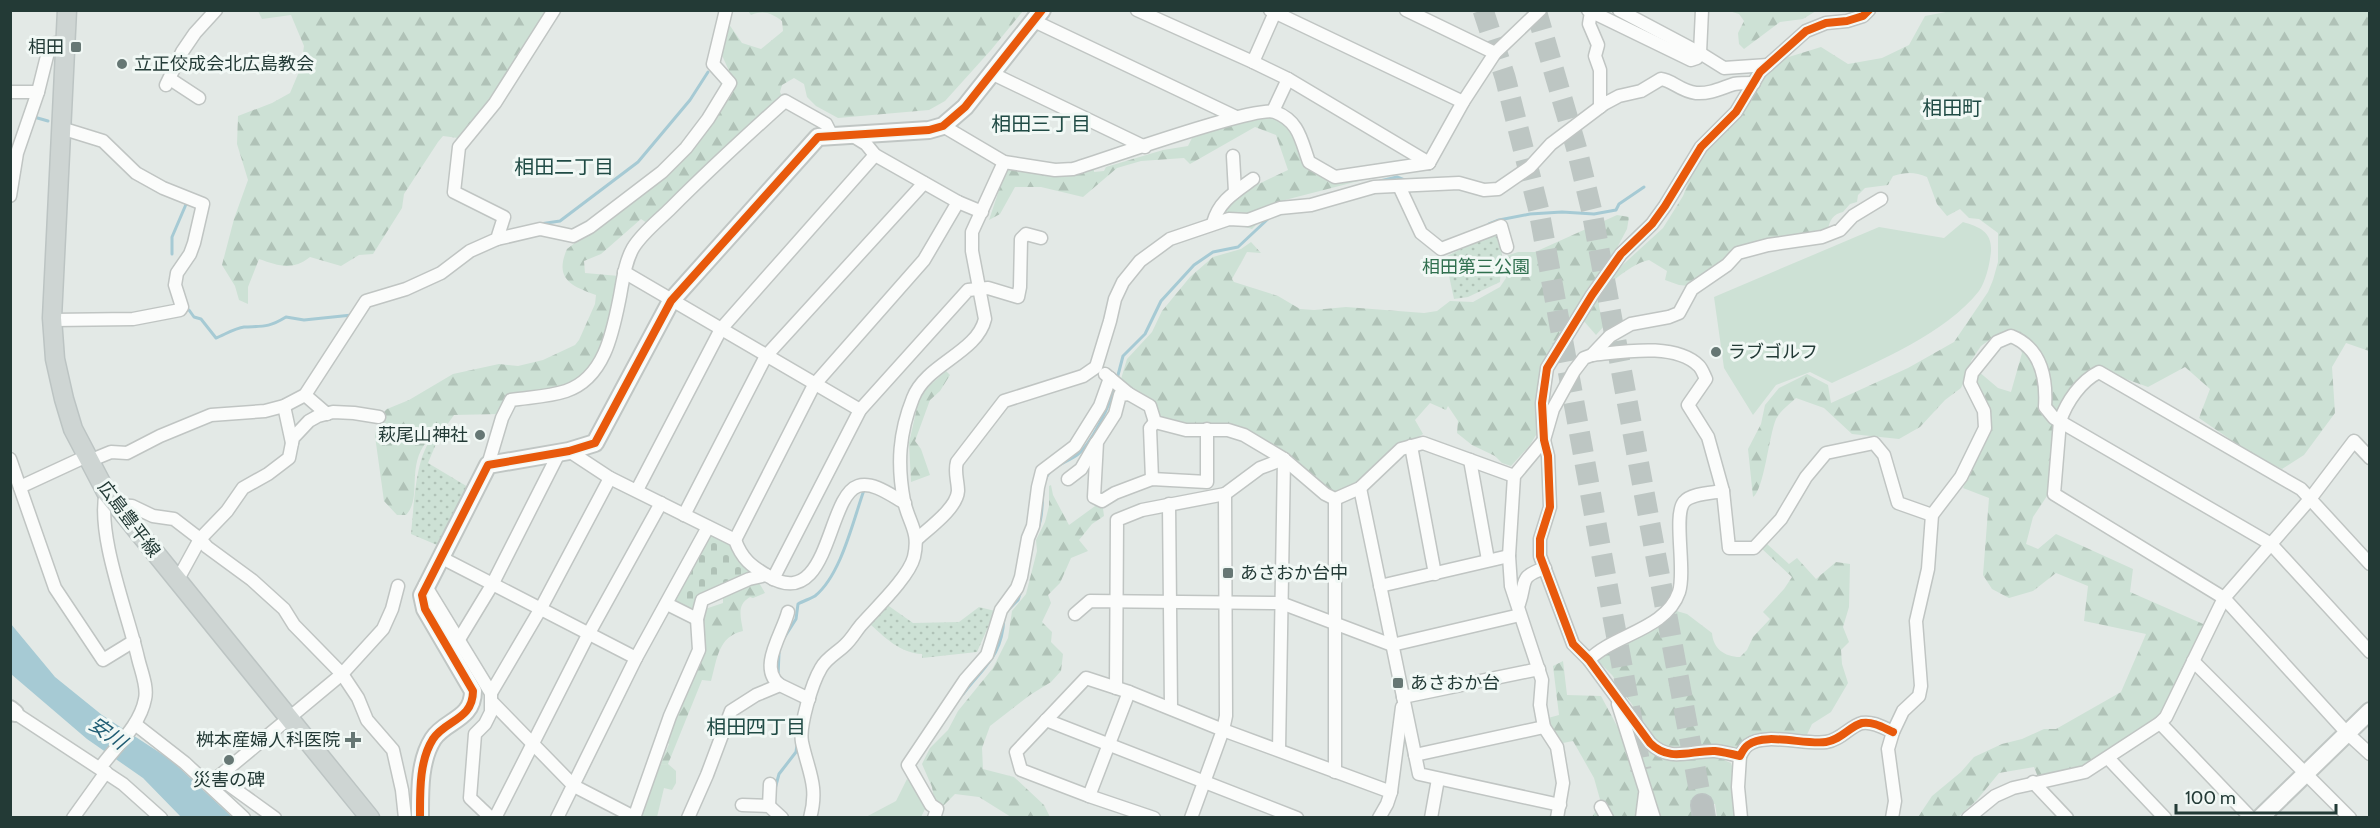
<svg xmlns="http://www.w3.org/2000/svg" width="2380" height="828" viewBox="0 0 2380 828" font-family="Cabin,'Noto Sans JP',sans-serif">
	<style>
		.grass { fill: #cde1d5 }
		.forest { fill: url(#forest-firs) }
		.cemetery { fill: url(#cemetery-stones) }
		.park { fill: url(#park-dots) }
		.water { fill: #a6cad4 }
		.lines { fill: none; stroke-linecap: round; stroke-linejoin: round }
		.stream { stroke: #a6cad4; stroke-width: 3 }
		.highway-tunnel { stroke: #bdc6c3; stroke-width: 21; stroke-dasharray: 21 10; stroke-linecap: butt }
		.street-casing { stroke: #c0c5c3; stroke-width: 15 }
		.secondary-casing { stroke: #c0c6c4; stroke-width: 20 }
		.primary-casing { stroke: #bcc4c3; stroke-width: 21 }
		.highway-casing { stroke: #bcc4c3; stroke-width: 24 }
		.street { stroke: #fbfcfb; stroke-width: 12 }
		.secondary { stroke: #fbfcfb; stroke-width: 16 }
		.primary { stroke: #ced5d3; stroke-width: 18 }
		.highway { stroke: #bac1c0; stroke-width: 21 }
		.cycleway-casing { stroke: #f1f8f5; stroke-width: 11 }
		.cycleway { stroke: #e8590c; stroke-width: 8 }
		.poi-dot { fill: #667774; stroke: #f1f8f5; stroke-width: 2 }
		.labels { text-anchor: middle; dominant-baseline: central; stroke-width: 6; stroke-linejoin: round; paint-order: stroke }
		.poi-label { font-size: 18px; fill: #233a36; stroke: #f1f8f5; text-anchor: start }
		.park-label { font-size: 18px; fill: #2f6f4e; stroke: #f1f8f5 }
		.street-label { font-size: 18px; fill: #233a36; stroke: #f1f8f5 }
		.neighbourhood-label { font-size: 20px; fill: #204b45; stroke: #f1f8f5 }
		.water-label { font-size: 20px; font-style: italic; fill: #205d73; stroke: #f1f8f5 }
	</style>
	<defs>
		<pattern id="forest-firs" width="22" height="20" patternUnits="userSpaceOnUse" patternTransform="scale(1.5)"><rect width="22" height="20" fill="#cde1d5"/><path d="M5 1l3.5 6h-7zM16 11l3.5 6h-7z" fill="#b0c2b7"/></pattern>
		<pattern id="cemetery-stones" width="16" height="16" patternUnits="userSpaceOnUse" patternTransform="scale(1.5)"><rect width="16" height="16" fill="#cde1d5"/><path d="M2 7V4a2 2 0 0 1 4 0v3zM10 15v-3a2 2 0 0 1 4 0v3z" fill="#b0c2b7"/></pattern>
		<pattern id="park-dots" width="8" height="8" patternUnits="userSpaceOnUse" patternTransform="scale(1.5)"><rect width="8" height="8" fill="#cde1d5"/><path d="M2 2h.1M6 6h.1" fill="none" stroke="#b0c2b7" stroke-width="1.8" stroke-linecap="round"/></pattern>
	</defs>
	<rect width="100%" height="100%" fill="#e3e9e6"/>
	<g class="grass">
		<path d="M1963 222C1980 227 1992 232 1991 251 1990 263 1986 281 1979 291 1946 333 1879 361 1832 383L1810 372 1776 385 1753 415 1724 368 1714 297 1879 227 1944 238Z"/>
		<path d="M668 764 676 771V783L672 790 664 788 657 817 634 818 655 765Z"/>
		<path d="M907 779 918 789 926 807 921 817 864 818 896 801Z"/>
	</g>
	<g class="forest">
		<path d="M258 11H547L490 98 458 138 443 136 438 142 404 194 402 208 373 254 359 255 341 266 310 257C292 271 279 266 259 259L248 287V304L239 300 235 286 222 265 234 219 248 180 237 144 238 116 272 103 290 93 301 67 304 46 291 15 262 19Z"/>
		<path d="M748 11H1023L991 50 945 101 929 110 838 118 816 106 807 97 804 84 794 78 782 85 780 92 783 98 647 223 641 219 601 254 584 261 585 273 619 276 602 353 590 370 568 388 507 399 499 414 454 415 439 436H432C403 463 424 496 406 515H397L384 501 375 436 379 417 387 409 409 400 453 374 499 364 518 366 543 360 575 345 579 340 595 304 596 295C571 286 554 279 567 249L689 154 735 84 720 51 726 20 742 43 761 49 783 31 782 21C771 13 764 10 751 15Z"/>
		<path d="M1729 11H1816L1803 19 1780 22 1744 49 1739 44 1738 33 1744 21 1739 14Z"/>
		<path d="M1951 11H2369V351L2346 343 2332 367 2335 413 2304 455 2282 469 2250 453 2199 418 2210 389 2185 367 2148 387 2098 369 2061 407 2049 493 2033 517 2026 544 2038 549 2056 534 2133 569 2130 592 2210 627 2160 723 2085 772 2038 777 2034 767 1999 773 1976 801 1958 817H1918L1932 796 1961 772 1974 757 2002 744 2022 739 2044 729H2056L2121 692 2146 634 2084 621 2088 586 2056 573 2033 591 2009 598 1992 589 1983 575 1989 498 1963 488 1988 430 1973 380 1978 371 1998 388 2011 392 2022 353 2019 345 2005 335 1995 336 1981 346 1971 361 1969 371 1961 388 1945 400 1920 427 1899 439 1852 434 1824 408 1796 398C1790 404 1780 411 1776 419 1769 435 1764 490 1753 497L1748 449 1761 424 1765 405 1779 388 1807 374 1828 385 1831 403 1908 368 1954 342 1988 292 1993 280 1998 262V233L1979 219 1969 218 1960 209 1947 216 1937 204 1927 177C1915 172 1906 172 1893 176L1888 185 1865 188 1858 195 1857 202 1850 204 1843 212C1833 214 1830 220 1828 229L1723 262 1689 286 1679 285 1665 280 1667 271 1649 260C1635 262 1600 287 1599 301 1598 309 1603 318 1605 325L1596 335 1582 319 1604 282 1663 228 1683 196 1696 162 1715 138 1732 125 1750 102 1761 80 1779 60 1821 47 1848 64 1882 58 1909 45 1925 16Z"/>
		<path d="M1273 113 1291 129 1315 172 1374 177 1285 200 1277 204 1252 229 1235 224 1221 214C1238 191 1263 182 1288 170L1276 135 1255 127 1190 164 1184 158 1141 161 1117 168 1083 197 1041 187H1015L1000 214 989 220 1007 166 1094 167V172L1104 171 1106 167 1163 150 1188 146 1192 138 1254 117Z"/>
		<path d="M1617 215 1629 217 1627 229 1618 246 1616 255 1591 284 1568 328 1551 349 1540 368 1537 402 1539 430 1530 445 1511 466 1502 463 1495 456 1472 445 1457 433 1458 421 1448 406 1446 410 1430 403 1415 420 1423 434 1396 451 1343 494 1330 492 1244 432 1181 428 1159 419 1121 379 1127 359 1152 332 1162 311 1190 277 1213 257 1241 249 1251 242 1261 253 1247 252 1232 279 1234 282 1278 296 1300 309 1314 310 1346 307 1424 313 1437 311 1450 301 1473 302 1500 287 1506 278V256L1518 252H1535Z"/>
		<path d="M946 371 950 375 940 391 930 400 915 441 921 449 930 475 911 482 909 443 920 394Z"/>
		<path d="M1051 485 1053 495 1069 525 1102 501 1104 516 1092 524 1079 540 1088 551 1071 558 1060 583 1048 595 1051 603 1042 622 1052 632 1051 642 1063 654 1061 671 1051 682 1030 695 990 726 982 748 983 769 1014 777 1044 805 1050 817H1011L979 797 955 794 942 807 935 804 932 787 922 764 930 748 948 730 958 711 993 668 1008 638 1012 611 1026 594 1037 551 1036 540 1045 522 1049 506V486Z"/>
		<path d="M1767 544 1789 564 1797 558 1816 579 1836 562 1850 564 1849 607 1843 627 1849 642 1841 650 1842 664 1848 683 1831 712 1812 724 1805 739 1758 734 1734 749 1670 748 1659 744 1612 675 1598 661 1599 656 1673 610 1687 614 1712 633C1713 648 1724 657 1740 657L1747 650 1753 637 1770 619 1763 612 1784 589 1792 577 1760 547Z"/>
		<path d="M758 581 765 593 753 598 750 597C736 605 741 617 743 631 718 636 717 660 711 681L702 680 668 764 660 765 669 744 664 740 705 640 700 620 705 609 723 603V594Z"/>
		<path d="M1563 661 1567 695 1601 696 1617 726 1621 729 1638 730 1680 759 1717 757 1731 763 1735 776V817H1717L1715 804 1693 806 1694 817H1592L1601 803 1594 778 1573 741 1563 743 1555 734 1548 718 1559 715 1553 666Z"/>
	</g>
	<path class="cemetery" d="M712 531 731 540 757 573 699 598 694 615 672 603Z"/>
	<g class="park">
		<path d="M1496 232 1502 254 1500 282 1468 297 1454 299 1445 257Z"/>
		<path d="M432 438 438 439 428 463 468 487 437 545 411 534C414 507 415 458 432 438Z"/>
		<path d="M886 604 913 623 959 622 979 607 995 611 977 652 922 658V654C900 653 884 637 869 623Z"/>
	</g>
	<path class="water" d="M11 624 55 677 102 715 171 760 232 817H181L143 778 87 739 11 674Z"/>
	<g class="lines">
		<g class="stream">
			<path d="M34 117 48 121"/>
			<path d="M1380 181 1397 177 1407 181"/>
			<path d="M540 224 560 221 638 162 690 100 708 72"/>
			<path d="M1489 224 1499 220 1530 214 1562 212 1594 214 1616 210 1619 204 1644 187"/>
			<path d="M172 254V237L187 202"/>
			<path d="M189 310 194 317 201 319 216 338C224 335 235 328 244 327 263 326 268 328 286 317L304 320 352 315"/>
			<path d="M1117 379 1123 356 1145 334 1161 301 1194 265 1213 252 1238 247 1270 217"/>
			<path d="M1038 528C1046 511 1038 487 1049 473 1055 465 1069 461 1077 455 1091 445 1111 403 1115 386"/>
			<path d="M1010 608 1018 600 1021 591"/>
			<path d="M784 638 796 619 798 604C803 601 810 599 815 596 841 575 853 521 864 490H866"/>
			<path d="M778 676 779 653"/>
			<path d="M963 694C984 666 1002 657 1004 618"/>
			<path d="M775 789 779 774 796 752 797 745"/>
		</g>
		<g class="highway-tunnel">
			<path d="M1483 10 1505 77 1539 211 1641 770"/>
			<path d="M1536 10 1577 150 1592 212 1702 805"/>
		</g>
		<g class="street-casing">
			<g id="street">
				<path d="M1137 10 1253 62 1288 79 1429 163"/>
				<path d="M1270 10 1463 102"/>
				<path d="M1406 10 1495 53"/>
				<path d="M1588 10 1691 60 1697 58 1700 53 1702 10"/>
				<path d="M1619 10 1700 53 1724 68 1768 65"/>
				<path d="M1869 10 1863 16 1847 21 1826 23 1806 31 1760 72 1736 112 1701 147 1665 206 1652 224 1621 254 1592 295 1547 368 1542 403 1544 440 1548 456 1550 507 1540 539V556L1573 644 1589 660 1650 743C1670 763 1691 750 1715 751 1723 752 1732 754 1740 756 1742 752 1745 747 1748 745 1764 732 1805 745 1826 742 1841 740 1850 726 1862 723 1873 721 1884 728 1893 732"/>
				<path d="M1591 12 1589 24 1598 45 1595 56 1600 70V107"/>
				<path d="M1034 21 1236 117"/>
				<path d="M1253 62 1276 10"/>
				<path d="M991 73 1145 147"/>
				<path d="M170 79 199 98"/>
				<path d="M166 85 182 52 195 33 216 10"/>
				<path d="M10 92H38"/>
				<path d="M1273 111 1288 79"/>
				<path d="M943 126 1004 162 1055 170 1073 169C1103 160 1256 105 1275 112 1299 121 1301 140 1309 162L1335 177 1429 163"/>
				<path d="M853 136 866 144 875 155 958 202 982 212"/>
				<path d="M1233 156 1235 192"/>
				<path d="M1429 163 1463 102 1495 53 1540 10"/>
				<path d="M1399 186 1421 233 1441 249 1501 226 1507 247"/>
				<path d="M10 196 17 153 38 92 48 52 51 46 55 43H66"/>
				<path d="M1213 223C1219 201 1235 192 1253 179"/>
				<path d="M497 239 540 229 573 236 590 227 662 172 686 148 708 119 730 83 713 64 726 10"/>
				<path d="M624 272 860 410"/>
				<path d="M53 320 133 319 180 310 182 307 175 285 177 273 190 254 194 243 203 204 163 188 136 173 103 141 61 128"/>
				<path d="M1592 355C1622 352 1675 342 1699 366 1702 369 1704 375 1706 379L1688 405 1708 437 1723 491 1729 548H1754L1781 519 1806 477 1826 453 1874 443 1884 455 1898 503 1932 515"/>
				<path d="M1105 374 1129 394 1150 406 1155 422 1186 430H1228L1244 435 1284 459 1325 494 1335 499 1360 488 1401 449 1423 443 1514 476"/>
				<path d="M1129 394 1120 395 1115 414 1097 442 1094 497 1102 501 1115 493 1152 479 1207 482V429"/>
				<path d="M305 395 327 414"/>
				<path d="M284 406 292 443"/>
				<path d="M1411 446 1435 574"/>
				<path d="M569 451 610 478 735 540C742 559 751 566 768 576 830 613 826 497 858 486 873 481 892 496 905 503"/>
				<path d="M10 459 55 588 103 660 134 641"/>
				<path d="M1470 460 1488 560"/>
				<path d="M89 461 111 452 127 453 160 436 211 415 265 411 284 406 305 395 366 301 406 289 441 273 470 251 497 239 504 217 454 192 459 147 495 103 554 10"/>
				<path d="M488 465 502 418 511 400C530 397 548 397 566 391 605 378 613 331 620 296 623 280 625 262 633 248 642 233 659 220 671 208 708 171 746 136 785 101L826 124 832 136"/>
				<path d="M1068 479 1081 469 1096 443"/>
				<path d="M1152 479 1150 428 1155 422"/>
				<path d="M20 487 87 456"/>
				<path d="M1360 488 1419 774 1560 805"/>
				<path d="M637 490 721 329 875 155"/>
				<path d="M1335 499V772"/>
				<path d="M1169 504 1171 708"/>
				<path d="M116 505 132 506 153 516 174 519 200 539 207 547 252 580 284 609 294 625 342 674 358 698 367 720 393 750 402 790 405 818"/>
				<path d="M684 515 766 356 924 183"/>
				<path d="M917 539C929 528 957 508 958 491 958 481 954 472 957 462L1004 401 1083 376 1096 367 1110 321 1115 299 1123 282 1140 261 1170 239 1229 219 1248 220 1280 208 1311 205 1374 187 1459 183 1484 190 1498 189 1530 167 1551 144 1604 104 1619 96 1641 91 1661 79C1672 80 1680 91 1696 93 1711 94 1721 88 1734 84 1740 83 1747 83 1754 83"/>
				<path d="M735 540 814 385 924 260 958 202"/>
				<path d="M440 557 636 658"/>
				<path d="M2370 564 2301 489 2099 372C2081 381 2067 401 2060 421L2054 494 2224 598 2347 733 2370 754"/>
				<path d="M773 579 860 410 968 290 988 288 1018 297 1020 287 1021 239 1026 234 1041 238"/>
				<path d="M177 581 200 539 227 511 243 488 268 474 289 458 293 438 309 421 318 416 333 412 354 413 379 417"/>
				<path d="M425 585 491 693V712L485 724 475 734 470 798 491 818"/>
				<path d="M1380 586 1509 556"/>
				<path d="M667 604 697 619"/>
				<path d="M1519 604C1527 581 1518 577 1545 568"/>
				<path d="M1075 614 1090 601 1281 603 1392 645 1520 615"/>
				<path d="M458 641 492 585 560 451"/>
				<path d="M1589 660C1614 634 1666 630 1679 592 1686 570 1673 515 1684 502 1691 493 1713 493 1723 491"/>
				<path d="M2193 661 2350 818"/>
				<path d="M780 685C757 668 783 633 788 612"/>
				<path d="M1116 688 1117 520 1142 510 1225 494"/>
				<path d="M491 693 541 608 610 478"/>
				<path d="M1403 697 1539 669"/>
				<path d="M492 702 574 786 634 817"/>
				<path d="M1618 704 1654 818"/>
				<path d="M10 714 15 713 123 784 161 818"/>
				<path d="M1046 720 1297 818"/>
				<path d="M2160 723 2251 818"/>
				<path d="M135 724 185 763 244 818"/>
				<path d="M1279 750 1284 459"/>
				<path d="M1415 755 1544 727"/>
				<path d="M1740 756 1738 787 1741 818"/>
				<path d="M2108 758 2165 818"/>
				<path d="M100 768C115 747 140 726 145 699 148 687 141 671 138 658 128 614 96 534 106 492"/>
				<path d="M218 777 275 818"/>
				<path d="M2033 782 2067 818"/>
				<path d="M208 783 218 777 342 674 383 629 392 609 398 586"/>
				<path d="M1089 796 1129 692"/>
				<path d="M742 805 769 806 782 818"/>
				<path d="M769 806 770 784"/>
				<path d="M1601 807 1607 818"/>
				<path d="M73 818 106 772"/>
				<path d="M495 818 589 633 661 503"/>
				<path d="M557 818 636 658 708 527"/>
				<path d="M634 818 670 716 699 650 697 619 702 600 749 579 766 575"/>
				<path d="M688 818 707 775 731 711 756 695 780 685 809 699"/>
				<path d="M810 818C819 786 808 771 802 742 799 726 812 683 821 668 827 657 839 652 847 643 852 638 856 631 861 625 875 609 909 577 914 557 920 531 909 524 904 501 897 464 899 433 913 398 926 364 977 353 985 319L972 251V232L1004 162"/>
				<path d="M934 818 937 809 931 805 908 765 965 680 987 655 1001 610 1017 588 1021 577 1028 538 1033 526 1038 487 1042 471 1075 446 1100 406 1110 378"/>
				<path d="M1154 818 1089 796 1021 770 1016 752 1086 678 1129 692 1223 730 1391 792"/>
				<path d="M1191 818 1223 730 1226 716 1225 494 1260 468 1284 459"/>
				<path d="M1379 818 1387 804 1391 792 1402 707"/>
				<path d="M1431 818 1438 779"/>
				<path d="M1557 818 1563 783 1557 747 1544 727 1540 705 1542 680 1511 586 1509 556 1514 476 1544 440 1553 409 1574 371 1584 358 1592 355 1610 336 1631 324 1669 317 1679 313 1692 289 1727 265 1738 253 1768 245 1822 237 1840 230 1853 216 1881 199"/>
				<path d="M1642 818 1645 794"/>
				<path d="M1892 818 1895 801 1888 749 1893 732 1903 711 1919 696 1921 686 1916 621 1928 569 1932 515 1961 477 1985 428 1984 411 1970 383 1972 373 1997 342 2011 336C2041 348 2047 377 2045 407L2054 418 2271 544 2370 652"/>
				<path d="M1968 818 1995 796 2013 788 2085 772 2160 723 2166 717 2224 598 2310 499 2354 441 2370 458"/>
			</g>
		</g>
		<g class="secondary-casing">
			<g id="secondary">
				<path d="M10 709 15 713"/>
				<path d="M420 818C420 792 419 761 433 739 445 720 473 720 473 691L425 609 422 595 488 465 569 451 595 443 671 301 818 137 929 130 943 126 965 107 1042 10"/>
				<path d="M2260 818 2370 711"/>
			</g>
		</g>
		<g class="primary-casing">
			<path id="primary" d="M67 10 52 318 55 359 64 399 73 429 106 492 370 818"/>
		</g>
		<g class="highway-casing">
			<path id="highway" d="M1702 805 1704 818"/>
		</g>
		<use href="#street" class="street"/>
		<use href="#secondary" class="secondary"/>
		<use href="#primary" class="primary"/>
		<use href="#highway" class="highway"/>
		<g class="cycleway-casing">
			<g id="cycleway">
				<path d="M1869 10 1863 16 1847 21 1826 23 1806 31 1760 72 1736 112 1701 147 1665 206 1652 224 1621 254 1592 295 1547 368 1542 403 1544 440 1548 456 1550 507 1540 539V556L1573 644 1589 660 1650 743C1670 763 1691 750 1715 751 1723 752 1732 754 1740 756 1742 752 1745 747 1748 745 1764 732 1805 745 1826 742 1841 740 1850 726 1862 723 1873 721 1884 728 1893 732"/>
				<path d="M420 818C420 792 419 761 433 739 445 720 473 720 473 691L425 609 422 595 488 465 569 451 595 443 671 301 818 137 929 130 943 126 965 107 1042 10"/>
			</g>
		</g>
		<use href="#cycleway" class="cycleway"/>
	</g>
	<g class="poi-dot">
		<rect x="70" y="41" width="12" height="12" rx="3"/>
		<circle cx="122" cy="64" r="6"/>
		<circle cx="1716" cy="352" r="6"/>
		<circle cx="480" cy="435" r="6"/>
		<rect x="1222" y="567" width="12" height="12" rx="3"/>
		<rect x="1392" y="677" width="12" height="12" rx="3"/>
		<path d="M350 731h6v6h6v6h-6v6h-6v-6h-6v-6h6z"/>
		<circle cx="229" cy="760" r="6"/>
	</g>
	<g class="labels">
		<g class="poi-label">
			<text x="64" y="47" text-anchor="end">相田</text>
			<text x="134" y="64">立正佼成会北広島教会</text>
			<text x="1728" y="352">ラブゴルフ</text>
			<text x="468" y="435" text-anchor="end">萩尾山神社</text>
			<text x="1240" y="573">あさおか台中</text>
			<text x="1410" y="683">あさおか台</text>
			<text x="340" y="740" text-anchor="end">桝本産婦人科医院</text>
			<text x="229" y="780" text-anchor="middle">災害の碑</text>
		</g>
		<g class="park-label">
			<text x="1476" y="267">相田第三公園</text>
		</g>
		<g class="street-label">
			<text transform="translate(129 519) rotate(53)">広島豊平線</text>
		</g>
		<g class="neighbourhood-label">
			<text x="1952" y="108">相田町</text>
			<text x="1041" y="124">相田三丁目</text>
			<text x="564" y="167">相田二丁目</text>
			<text x="756" y="727">相田四丁目</text>
		</g>
		<g class="water-label">
			<text transform="translate(108 733) rotate(35)">安川</text>
		</g>
	</g>
	<rect width="2380" height="828" fill="none" stroke="#233a36" stroke-width="24"/>
	<path d="M2176 804v9h160v-9" fill="none" stroke="#233a36" stroke-width="3"/>
	<text x="2185" y="804" font-size="18" fill="#233a36" stroke="#f1f8f5" stroke-width="4.5" paint-order="stroke">100 m</text>
</svg>
